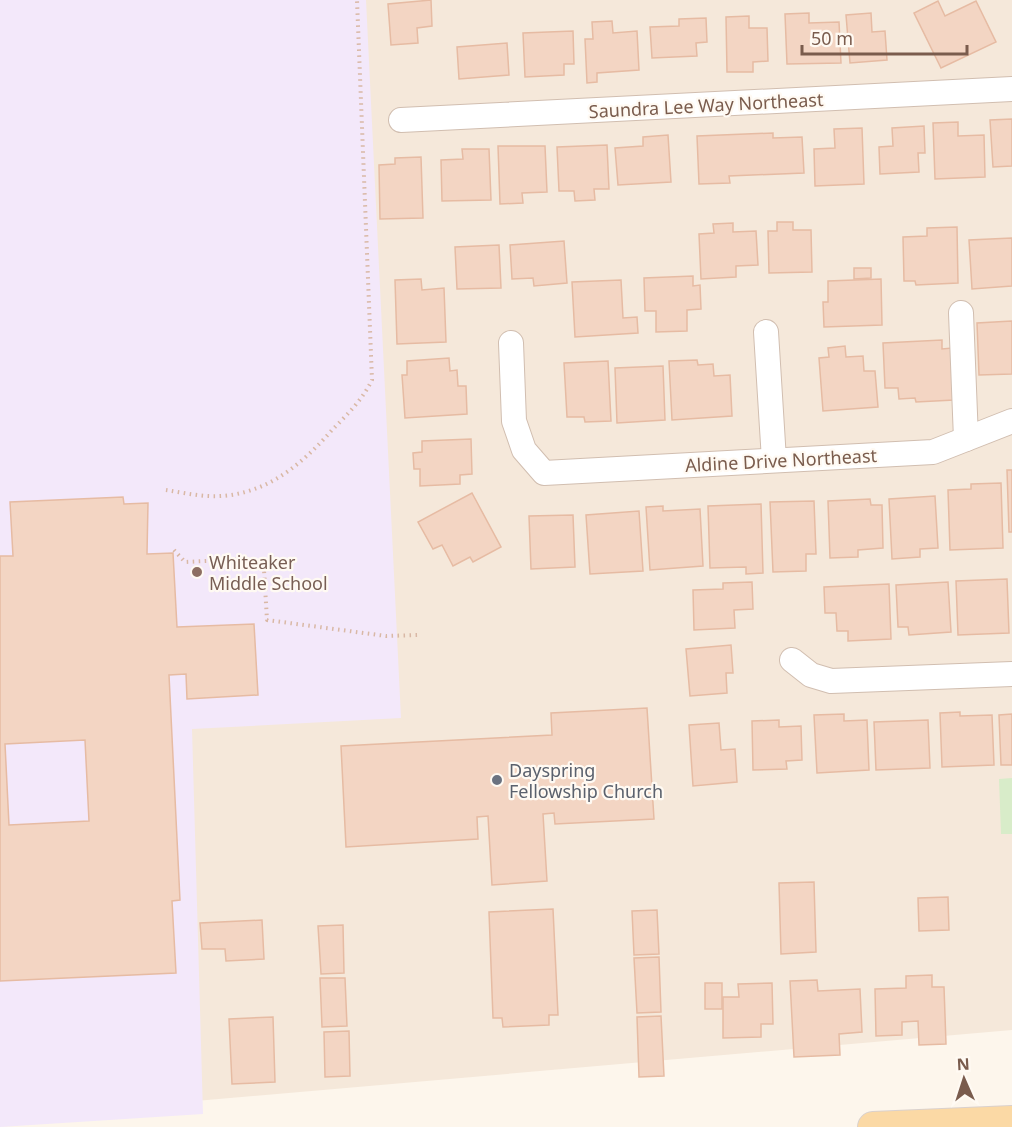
<svg xmlns="http://www.w3.org/2000/svg" width="1012" height="1127" viewBox="0 0 1012 1127" font-family="'Noto Sans',sans-serif">
	<style>
		.residential { fill: #f5e8da }
		.education { fill: #f3e8fa }
		.green { fill: #d8ecc9 }
		.building { fill: #f3d5c3; stroke: #e6bba3; stroke-width: 1.5; fill-rule: evenodd }
		.lines { fill: none; stroke-linecap: round; stroke-linejoin: round }
		.minor-casing { stroke: #d1beb0; stroke-width: 26 }
		.major-casing { stroke: #dad1cd; stroke-width: 32 }
		.path { stroke: #d9b8a5; stroke-width: 4; stroke-dasharray: 1.5 4.5; stroke-linecap: butt }
		.minor { stroke: #fff; stroke-width: 24 }
		.major { stroke: #fbd9a5; stroke-width: 30 }
		.education-dot { fill: #8d6e63; stroke: #fffaf3; stroke-width: 2 }
		.worship-dot { fill: #6b7280; stroke: #fffaf3; stroke-width: 2 }
		.labels { text-anchor: middle; dominant-baseline: central; stroke-width: 4.5; stroke-linejoin: round; paint-order: stroke }
		.street-label { font-size: 18px; fill: #7a5c4d; stroke: #fffaf3 }
		.education-label { font-size: 18px; fill: #785e54; stroke: #fffaf3; text-anchor: start }
		.worship-label { font-size: 18px; fill: #5b616d; stroke: #fffaf3; text-anchor: start }
	</style>
	<rect width="100%" height="100%" fill="#fdf6ec"/>
	<path class="residential" d="M0 0H1012V1030L0 1118Z"/>
	<path class="education" d="M0 0H366L401 718 192 729 203 1114 0 1127Z"/>
	<path class="green" d="M1012 778V834H1001L999 779Z"/>
	<g class="building">
		<path d="M431 0 432 26 417 28 418 43 391 45 388 4Z"/>
		<path d="M938 1 945 16 976 1 996 42 941 68 914 13Z"/>
		<path d="M809 13V23L839 22 841 63 787 64 785 14Z"/>
		<path d="M871 13 872 32 885 31 887 60 850 63 846 15Z"/>
		<path d="M749 16V28H767L768 61 753 62V72H727L726 17Z"/>
		<path d="M706 18 707 42 696 43 697 56 652 58 650 27 679 26V19Z"/>
		<path d="M612 21 613 33 637 31 639 70 597 73V82L587 83 585 39H593L592 22Z"/>
		<path d="M573 31 574 64H564V75L525 77 523 33Z"/>
		<path d="M507 43 509 75 459 79 457 47Z"/>
		<path d="M1012 119V166L993 167 990 120Z"/>
		<path d="M958 122V136L984 135 985 177 935 179 933 123Z"/>
		<path d="M924 126 925 153H918L919 172 880 174 879 147 893 146 892 128Z"/>
		<path d="M862 128 864 184 815 186 814 149 835 148 834 129Z"/>
		<path d="M773 133V138L802 137 804 173 729 176 730 183 699 184 697 136Z"/>
		<path d="M668 135 671 182 618 185 615 148 643 146V137Z"/>
		<path d="M607 145 609 189H594L595 200 575 201 574 191H559L557 147Z"/>
		<path d="M498 146H545L547 192 522 193 523 203 500 204Z"/>
		<path d="M462 149H489L491 200 442 201 441 160 463 159Z"/>
		<path d="M421 157 423 218 380 219 379 165 395 164V158Z"/>
		<path d="M777 222H793V230H811L812 272 769 273 768 231H777Z"/>
		<path d="M733 223V232L756 231 758 265 736 266V277L701 279 699 234 714 233 713 224Z"/>
		<path d="M957 227 958 283 916 285 915 281H904L903 237 927 236V228Z"/>
		<path d="M1012 238V286L972 289 969 240Z"/>
		<path d="M564 241 567 283 534 286 533 278 512 279 510 245Z"/>
		<path d="M499 245 501 288 457 289 455 247Z"/>
		<path d="M854 268H871V278L854 279Z"/>
		<path d="M693 276V286L700 285 701 309 687 310V331L656 332V311H645L644 278Z"/>
		<path d="M421 279 422 290 444 288 446 342 397 344 395 280Z"/>
		<path d="M881 279 882 325 824 327 823 302H828V281Z"/>
		<path d="M621 280 623 318 637 317 638 333 575 337 572 282Z"/>
		<path d="M1012 321V374L979 375 977 323Z"/>
		<path d="M942 340V349L952 348 954 400 916 402 915 398 899 399 898 388H885L883 343Z"/>
		<path d="M845 346 846 357 863 356 864 371H875L878 407 823 411 819 358 829 357 828 348Z"/>
		<path d="M449 358 450 371 457 370 458 386H466L467 414 405 418 402 375H407V361Z"/>
		<path d="M697 360 698 365 713 364 714 376 730 375 732 416 672 420 669 361Z"/>
		<path d="M608 361 611 421 585 422 584 417H567L564 363Z"/>
		<path d="M663 366 665 420 617 423 615 368Z"/>
		<path d="M471 439 472 474 460 475V484L420 486V469H414L413 453 422 452V441Z"/>
		<path d="M1007 470H1012V532H1009Z"/>
		<path d="M1001 483 1003 548 950 550 948 490 971 489V484Z"/>
		<path d="M472 493 501 547 473 562 470 557 453 566 442 545 433 549 418 522Z"/>
		<path d="M935 496 938 548 920 549V557L892 559 889 499Z"/>
		<path d="M123 497 124 504 148 503 147 554 173 553 177 627 254 624 258 695 187 699 186 674 169 675 180 900 172 901 176 973 0 981V556H13L10 502ZM85 740 89 821 9 825 5 744Z"/>
		<path d="M870 499 871 505H882L883 548 858 550V557L830 558 828 501Z"/>
		<path d="M814 501 816 554H806V571L773 572 770 502Z"/>
		<path d="M761 504 763 573 746 574V567L710 568 708 506Z"/>
		<path d="M663 506V511L700 509 703 566 650 570 646 507Z"/>
		<path d="M639 511 643 571 590 574 586 515Z"/>
		<path d="M573 515 575 567 531 569 529 516Z"/>
		<path d="M1007 579 1009 633 958 635 956 581Z"/>
		<path d="M752 582 753 609 734 610 735 628 694 630 693 590 723 589V583Z"/>
		<path d="M948 582 951 632 909 635 908 627H898L896 585Z"/>
		<path d="M889 584 891 639 848 641V631H837L836 613H825L824 587Z"/>
		<path d="M731 645 733 673H726L727 693 690 696 686 649Z"/>
		<path d="M647 708 654 819 555 824 554 813 543 814 547 881 492 885 488 816 477 817 478 839 346 847 341 746 552 735 551 713Z"/>
		<path d="M960 712V716L992 715 994 765 942 767 940 713Z"/>
		<path d="M844 714V721L867 720 869 770 817 773 814 715Z"/>
		<path d="M1012 714V765H1001L999 715Z"/>
		<path d="M779 720V727L801 726 802 760 786 761 787 769 753 770 752 721Z"/>
		<path d="M928 720 930 768 876 770 874 722Z"/>
		<path d="M719 723 721 750 735 749 737 782 693 786 689 725Z"/>
		<path d="M814 882 816 952 781 954 779 883Z"/>
		<path d="M948 897 949 930 919 931 918 898Z"/>
		<path d="M553 909 558 1015H549V1025L503 1027 502 1018H493L489 912Z"/>
		<path d="M657 910 659 954 634 955 632 911Z"/>
		<path d="M262 920 264 959 226 961 225 949H202L200 923Z"/>
		<path d="M343 925 344 973 321 974 318 926Z"/>
		<path d="M659 957 661 1012 637 1013 634 958Z"/>
		<path d="M932 975V987H944L946 1044 919 1045 918 1021 902 1022V1035L876 1036 875 989 906 988V976Z"/>
		<path d="M320 978H345L347 1026 322 1027Z"/>
		<path d="M817 980 818 991 860 989 862 1032 839 1034 840 1055 794 1057 790 981Z"/>
		<rect x="705" y="983" width="17" height="26"/>
		<path d="M772 983 773 1024H761V1037L723 1038V997H739L738 984Z"/>
		<path d="M661 1016 664 1076 639 1077 637 1017Z"/>
		<path d="M273 1017 275 1082 232 1084 229 1019Z"/>
		<path d="M349 1031 350 1076 325 1077 324 1032Z"/>
	</g>
	<g class="lines">
		<g class="minor-casing">
			<g id="minor">
				<path d="M401 120 1012 89"/>
				<path d="M961 313 966 439"/>
				<path d="M766 332 774 460"/>
				<path d="M511 343 514 421 524 450 544 473 933 452 1012 421"/>
				<path d="M792 660 811 675 831 681 1012 674"/>
			</g>
		</g>
		<g class="major-casing">
			<path id="major" d="M873 1127 1012 1121"/>
		</g>
		<g class="path">
			<path d="M166 490C179 492 193 495 207 496 260 499 299 468 332 430 347 415 363 399 372 380L357 0"/>
			<path d="M174 550 185 562 250 559 259 562 264 570 267 620 386 636 419 635"/>
		</g>
		<use href="#minor" class="minor"/>
		<use href="#major" class="major"/>
	</g>
	<circle class="education-dot" cx="197" cy="572" r="6"/>
	<circle class="worship-dot" cx="497" cy="780" r="6"/>
	<g class="labels">
		<g class="street-label">
			<text transform="translate(706 105) rotate(-3)">Saundra Lee Way Northeast</text>
			<text transform="translate(781 460) rotate(-3)">Aldine Drive Northeast</text>
		</g>
		<g class="education-label">
			<text x="209" y="562">Whiteaker<tspan x="209" dy="21">Middle School</tspan></text>
		</g>
		<g class="worship-label">
			<text x="509" y="770">Dayspring<tspan x="509" dy="21">Fellowship Church</tspan></text>
		</g>
	</g>
	<g transform="translate(964 1079) rotate(357)" stroke="#fffaf3" stroke-width="4.5" paint-order="stroke">
	<path d="M0-4.5L10 22L0 15L-10 22Z" fill="#7a5c4d"/>
	<text y="-9" font-size="16" font-weight="bold" text-anchor="middle" fill="#7a5c4d">N</text>
	</g>
	<path d="M802 45v9h165v-9" fill="none" stroke="#7a5c4d" stroke-width="3"/>
	<text x="811" y="45" font-size="18" fill="#7a5c4d" stroke="#fffaf3" stroke-width="4.5" paint-order="stroke">50 m</text>
</svg>
